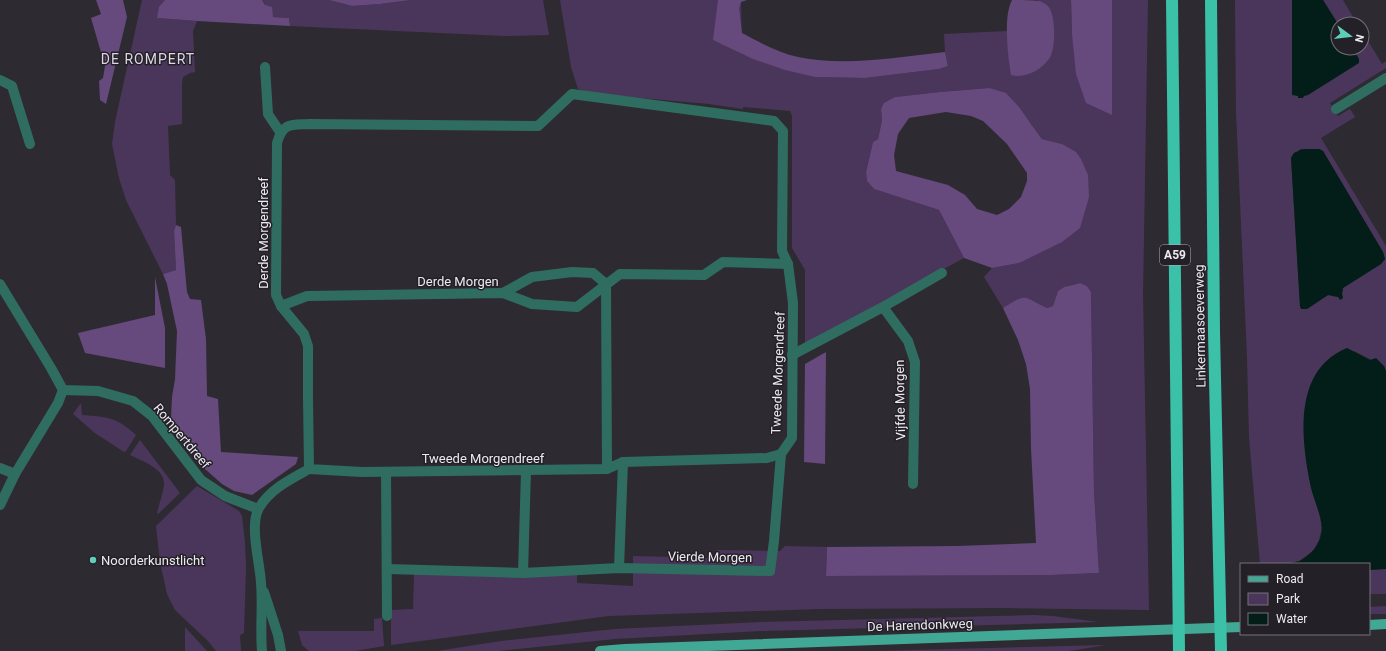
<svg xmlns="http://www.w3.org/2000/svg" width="1386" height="651" viewBox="0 0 1386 651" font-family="Roboto,sans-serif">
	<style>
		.green { fill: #4b365b; fill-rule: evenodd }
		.forest { fill: #66497d; fill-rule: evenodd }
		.water { fill: #031d18 }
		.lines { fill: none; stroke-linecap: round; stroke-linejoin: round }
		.minor { stroke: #306d61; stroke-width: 10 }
		.major { stroke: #40a894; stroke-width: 10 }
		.highway { stroke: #3cc1a9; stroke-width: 12 }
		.poi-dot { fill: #5eceb8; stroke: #242028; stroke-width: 1.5 }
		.labels { text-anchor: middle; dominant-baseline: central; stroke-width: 3; stroke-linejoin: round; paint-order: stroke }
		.shield { fill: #242028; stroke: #b0adb3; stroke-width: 1 }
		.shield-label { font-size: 12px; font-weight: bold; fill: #ece9ef }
		.street-label { font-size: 13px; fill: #ece9ef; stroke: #242028 }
		.poi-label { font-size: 13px; fill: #ece9ef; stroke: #242028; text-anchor: start }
		.neighbourhood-label { font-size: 14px; letter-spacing: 1px; fill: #ddd7e2; stroke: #242028 }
	</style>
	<rect width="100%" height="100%" fill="#2e2a32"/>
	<g class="green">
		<path d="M142 0H166H165L157 18 197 21 193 31 195 72 190 73 183 77 182 83V124L168 126 170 175 175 180 176 225 174 231 176 270 163 274 126 200 119 178 112 144 115 122Z"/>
		<path d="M262 0H329L352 6 380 4 411 0H543L549 35 505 36 290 26 289 18 273 17Z"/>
		<path d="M560 0H741L742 54 815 77 865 78 939 69 948 66 945 52 944 34 1007 31 1010 68 1048 6 1037 0H1071L1072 34 1112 115V0H1148L1143 295 1149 610 1005 608 818 609 609 616 391 645V610L413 609 414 573 577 567V583L633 586V556L715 558 717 550 780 551 785 546 827 547 826 576 1051 575 1099 573 1094 492 1091 292 1087 286 1079 283 1064 287 1058 291 1053 306 1047 308C1022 296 1028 292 1003 308L984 277 992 268 1019 263 1062 144 1042 139 1031 124 989 88 940 92 895 97 881 109 882 120 878 139 873 142 866 172 867 181 874 189 939 210 964 258 805 345V270L792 248V116L790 111 743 107V109L709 104 596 94 578 89 571 67Z"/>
		<path d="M1235 0H1292V94L1304 96 1359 59 1352 48H1362V31L1382 64 1386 61V68L1330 103 1338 116 1350 109 1355 117 1321 138 1386 246V371L1384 366 1354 351 1304 423 1306 459 1312 490 1320 517 1322 528 1319 540 1313 551 1299 561 1289 564H1260L1249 437 1247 357 1236 112ZM1301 149H1319L1323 151 1383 252 1385 259 1381 264 1343 288 1342 294 1343 298 1328 295 1307 309H1301L1300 306 1291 158 1294 153Z"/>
		<path d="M1323 0H1343L1357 24H1338Z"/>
		<path d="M81 403 82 415C108 417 116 417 136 435L126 451 124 452 95 433 73 414Z"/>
		<path d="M140 440 180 493 158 514 157 513C159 504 163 494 164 485 166 469 142 461 130 455Z"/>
		<path d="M197 486 234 508 239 511 242 516 245 543 246 567 244 633 240 635 241 651H216L208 641 175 610 167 594 160 562 156 526Z"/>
		<path d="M1386 569V594H1369V570Z"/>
		<path d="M1386 606V614H1369V607Z"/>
		<path d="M1033 615 1053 616 1098 622 761 631 615 639 499 651H437L501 641 615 629 762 622Z"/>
		<path d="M382 618 384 646 355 651H309L302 645 298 631H374V619Z"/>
		<path d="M185 627 207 651H185Z"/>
		<path d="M1107 645 1069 651H874Z"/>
	</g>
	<g class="forest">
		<path d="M96 0H123L127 17 106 104 100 100 99 81 103 78 105 66 91 18 101 14Z"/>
		<path d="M165 0H262L265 5 272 7 273 17 289 18 290 26 197 21 157 18 159 7Z"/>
		<path d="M329 0H411L380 4 352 6Z"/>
		<path d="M718 0H747L741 2 739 8 742 33C759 42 779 53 798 57 846 67 896 57 945 52L948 66 939 69 865 78 815 77 785 70 753 59 713 40Z"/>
		<path d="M1012 0C1020 0 1032 0 1040 1 1042 2 1046 4 1048 6 1056 14 1056 50 1049 59 1041 70 1025 79 1011 75 1008 57 1003 16 1012 0Z"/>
		<path d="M1071 0H1112V115L1086 103 1076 74 1072 34Z"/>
		<path d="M989 88 1006 93 1019 107 1031 124 1042 139 1062 144 1076 152 1081 159 1088 175 1089 197 1080 228 1062 242 1019 263 992 268 964 258 939 210 874 189 867 181 866 172 873 142 878 139 882 120 881 109 884 103 895 97 940 92ZM946 112 971 116 983 121 1007 144 1027 173V181L1021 197 1009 209 997 215 977 209 965 195 948 185 896 171 894 155 898 134 909 118Z"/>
		<path d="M176 225 181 227 187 292 190 299 201 300 206 339 207 396 218 399 221 452 298 457 296 464 252 495 234 491 222 484 205 469 174 429 171 418 172 397 175 379 177 331 167 284 163 274 176 270 174 231Z"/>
		<path d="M155 277 165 328V368L85 353 78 333 155 315Z"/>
		<path d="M1080 283 1087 286 1091 292 1094 492 1099 573 1051 575 826 576 827 547 958 546 1036 543 1031 449 1030 389 1026 364 1018 340 1003 308C1028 292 1022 296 1047 308L1053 306 1058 291 1064 287Z"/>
		<path d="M826 352 825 464 804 462 805 364Z"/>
	</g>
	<g class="water">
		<path d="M1292 0H1323L1338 24V48H1352L1359 59V63L1308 95 1304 96 1303 98H1298V96L1292 95Z"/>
		<path d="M1305 149H1319L1323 151 1383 252 1385 259 1381 264 1343 288 1342 294 1343 298 1340 300 1338 297 1328 295 1307 309H1301L1300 306 1291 158 1294 153 1299 151V150Z"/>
		<path d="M1347 348 1370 360 1376 358 1384 366 1386 371V569L1369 570V564H1289C1292 562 1297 562 1300 561 1308 556 1315 550 1319 541 1327 524 1315 505 1311 488 1301 441 1292 370 1347 348Z"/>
	</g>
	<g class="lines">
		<g class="minor">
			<path d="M265 67 268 114 280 132"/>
			<path d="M0 80 12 86 30 144"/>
			<path d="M572 94 774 121 783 131 782 251 788 264 793 303 792 438 781 454 767 458 623 462 607 469 362 472 309 469 308 398V346L304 334 281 306 276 295 277 143C283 122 291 125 309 124L538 126Z"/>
			<path d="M1336 109 1386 78"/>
			<path d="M0 284 51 368 63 390 98 391 133 401 152 416 201 480 225 496 258 509"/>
			<path d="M503 293 532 277 572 272 593 273 606 284 607 469"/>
			<path d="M281 306 307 296 503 293 532 304 577 307 620 274 704 275 723 262 788 264"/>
			<path d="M883 307 942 273"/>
			<path d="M792 355 883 307 908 341 915 362 913 484"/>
			<path d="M0 468 15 474"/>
			<path d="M386 472 387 616"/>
			<path d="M0 505 15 474 58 403 63 390"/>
			<path d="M619 568 623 462"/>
			<path d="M388 569 523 573 619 568 770 571 774 541 781 454"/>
			<path d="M523 573 526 471"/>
			<path d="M264 592 278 635 281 651"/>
			<path d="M262 651C260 628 263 606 261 583 260 563 249 525 259 508 270 489 291 479 309 469"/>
		</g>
		<g class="major">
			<path d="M1369 625 1386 624"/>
			<path d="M600 651 625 649 1241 627"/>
		</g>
		<g class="highway">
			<path d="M1172 0 1179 651"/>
			<path d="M1211 0 1214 332 1221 651"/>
		</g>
	</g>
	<circle class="poi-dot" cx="93" cy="560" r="4"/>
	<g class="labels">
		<rect class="shield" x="1160" y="245" width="30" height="20" rx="3"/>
		<g class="shield-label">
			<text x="1175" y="255">A59</text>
		</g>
		<g class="street-label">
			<text transform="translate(263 233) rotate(-90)">Derde Morgendreef</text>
			<text x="458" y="281">Derde Morgen</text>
			<text transform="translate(1200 326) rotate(-91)">Linkermaasoeverweg</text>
			<text transform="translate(778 373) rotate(-88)">Tweede Morgendreef</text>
			<text transform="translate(900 400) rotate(-91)">Vijfde Morgen</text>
			<text transform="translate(182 436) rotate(50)">Rompertdreef</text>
			<text x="483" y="458">Tweede Morgendreef</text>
			<text transform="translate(710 557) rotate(1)">Vierde Morgen</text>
			<text transform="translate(920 625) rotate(-2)">De Harendonkweg</text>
		</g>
		<g class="poi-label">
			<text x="101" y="560">Noorderkunstlicht</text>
		</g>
		<g class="neighbourhood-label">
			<text x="148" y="59">DE ROMPERT</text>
		</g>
	</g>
	<rect x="1240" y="563" width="130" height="72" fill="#242028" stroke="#747078"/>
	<rect x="1248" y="576" width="20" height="6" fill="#40a894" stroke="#747078"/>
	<text x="1276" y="583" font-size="12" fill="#ece9ef">Road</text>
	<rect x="1248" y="593" width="20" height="12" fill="#4b365b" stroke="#747078"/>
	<text x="1276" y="603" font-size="12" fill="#ece9ef">Park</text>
	<rect x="1248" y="613" width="20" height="12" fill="#031d18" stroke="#747078"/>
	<text x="1276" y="623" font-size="12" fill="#ece9ef">Water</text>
	<g transform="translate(1350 36) rotate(105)"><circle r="19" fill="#242028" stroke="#747078"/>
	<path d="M0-3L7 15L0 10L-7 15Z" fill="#5eceb8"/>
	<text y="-6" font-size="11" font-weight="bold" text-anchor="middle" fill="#ece9ef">N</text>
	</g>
</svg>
